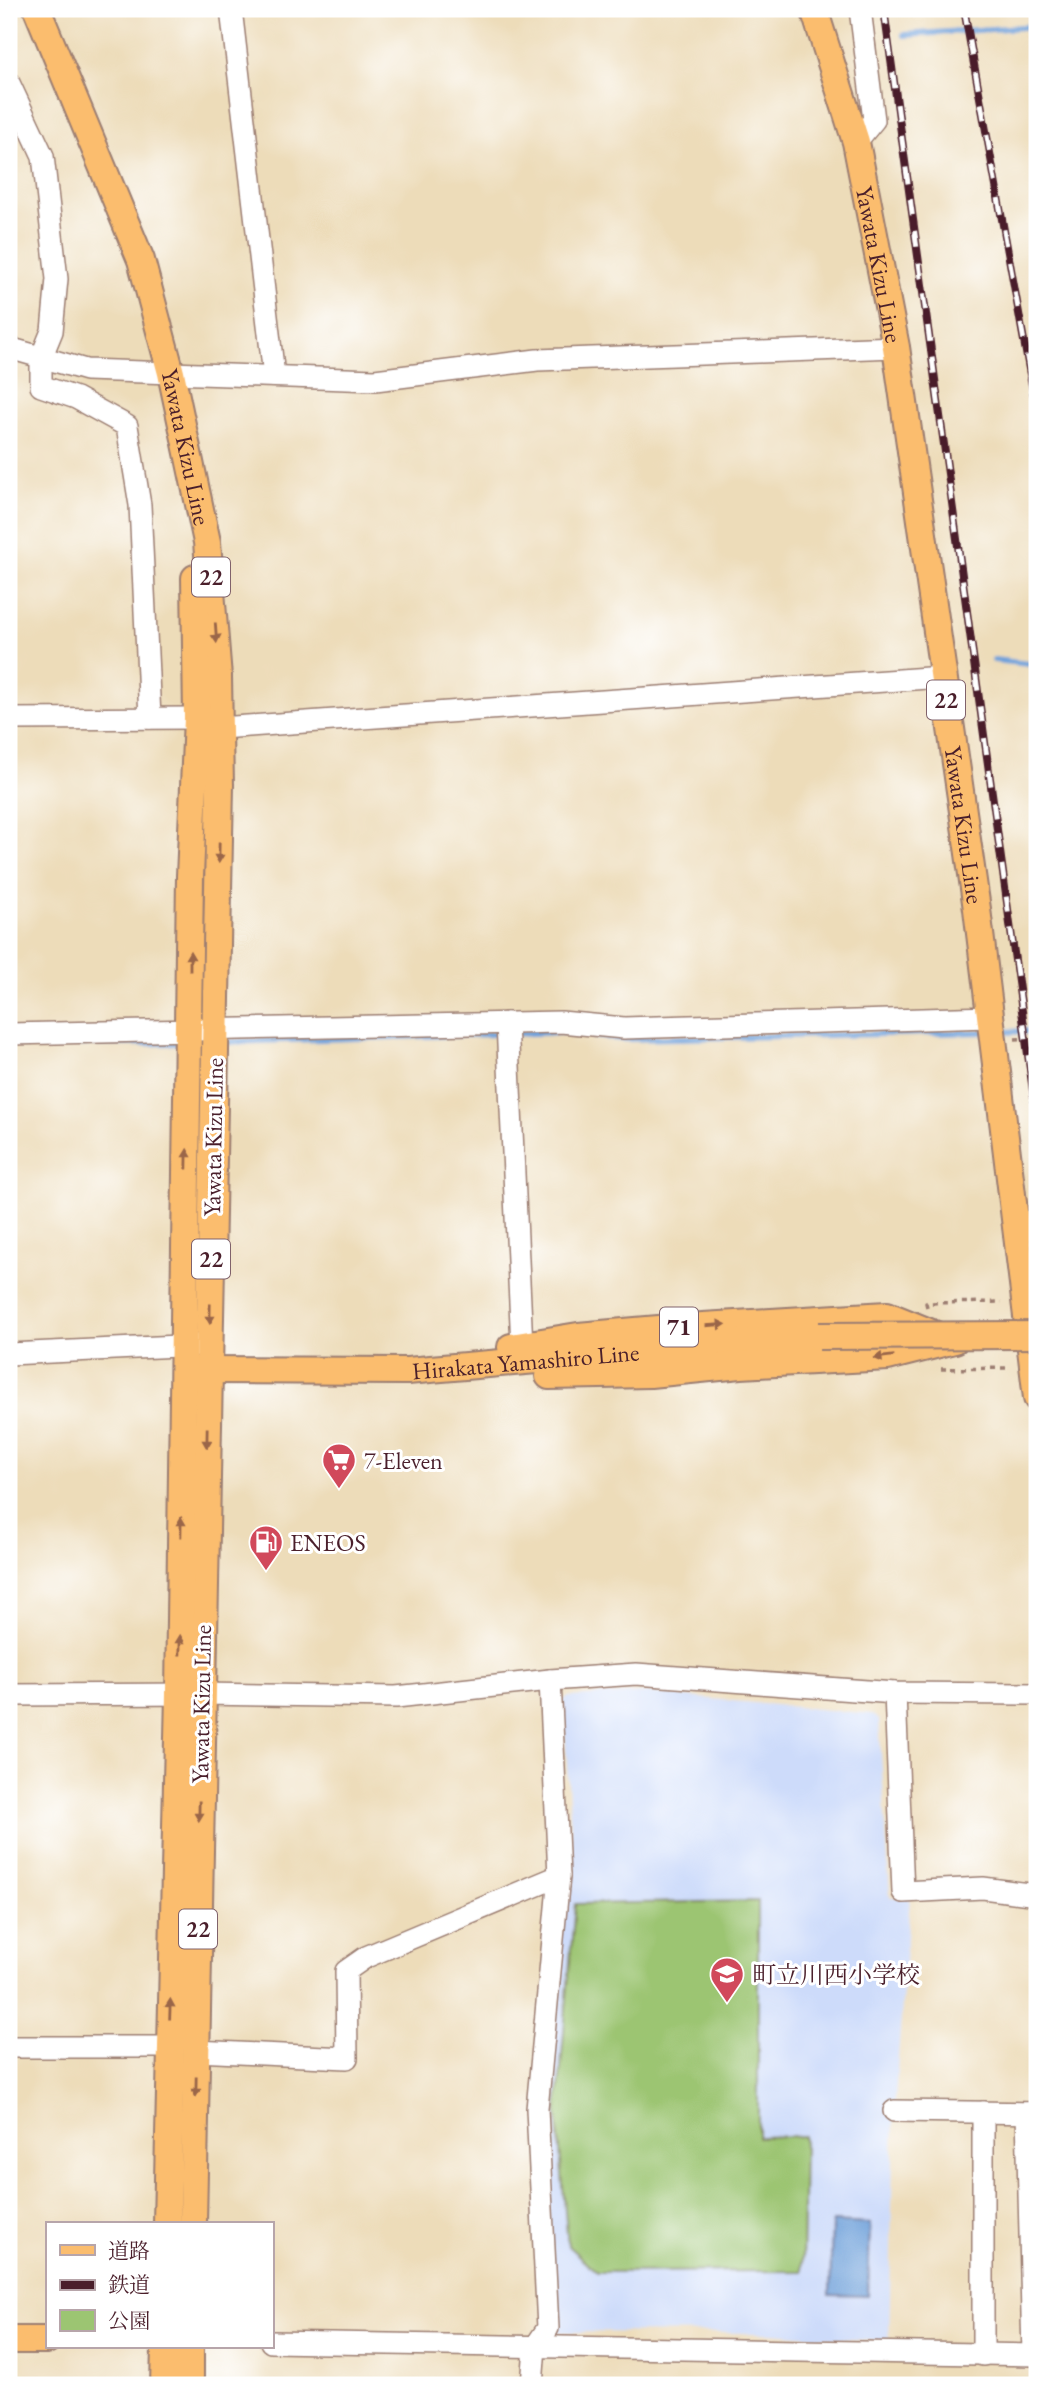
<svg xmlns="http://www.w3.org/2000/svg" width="1046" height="2394" viewBox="0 0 1046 2394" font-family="'EB Garamond','Noto Serif JP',serif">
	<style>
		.built { fill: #cddbfa }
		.green { fill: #9cc572; stroke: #73724e; stroke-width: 2 }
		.water { fill: #6fa1da; stroke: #5c6082; stroke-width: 2 }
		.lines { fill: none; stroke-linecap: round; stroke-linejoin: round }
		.stream { stroke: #6fa1da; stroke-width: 6 }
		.minor-casing { stroke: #9c7e72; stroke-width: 24 }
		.major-casing { stroke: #9c7e72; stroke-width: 30 }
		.path { stroke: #9c7e72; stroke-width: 3.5; stroke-dasharray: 5 5; stroke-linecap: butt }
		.minor { stroke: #fff; stroke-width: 21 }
		.major { stroke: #fbbd6e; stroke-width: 26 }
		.rail-casing { stroke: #4a1f2b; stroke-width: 8 }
		.rail { stroke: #fff; stroke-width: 5; stroke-dasharray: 16; stroke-linecap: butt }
		.major-bridge-casing { stroke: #9c7e72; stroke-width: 30; stroke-linecap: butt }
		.major-bridge { stroke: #fbbd6e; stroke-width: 26 }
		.oneway { fill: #9a6649 }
		.labels { text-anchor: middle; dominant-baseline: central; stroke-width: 6; stroke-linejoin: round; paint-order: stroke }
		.shield { fill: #fff; stroke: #80626b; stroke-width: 2 }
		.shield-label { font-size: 23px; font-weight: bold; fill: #4a1f2b }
		.street-label { font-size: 24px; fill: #4a1f2b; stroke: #fff }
		.poi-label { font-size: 24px; fill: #4a1f2b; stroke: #fff; text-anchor: start }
	</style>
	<rect width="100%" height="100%" fill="#fff"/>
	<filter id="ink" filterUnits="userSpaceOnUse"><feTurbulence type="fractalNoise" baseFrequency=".0143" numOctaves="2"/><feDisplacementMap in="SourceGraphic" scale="14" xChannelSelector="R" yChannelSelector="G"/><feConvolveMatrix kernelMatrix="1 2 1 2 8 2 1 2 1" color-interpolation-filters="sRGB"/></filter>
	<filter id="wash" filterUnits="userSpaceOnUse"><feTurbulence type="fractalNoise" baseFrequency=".00686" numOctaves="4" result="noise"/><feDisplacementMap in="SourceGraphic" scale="28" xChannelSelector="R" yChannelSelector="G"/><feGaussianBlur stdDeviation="1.57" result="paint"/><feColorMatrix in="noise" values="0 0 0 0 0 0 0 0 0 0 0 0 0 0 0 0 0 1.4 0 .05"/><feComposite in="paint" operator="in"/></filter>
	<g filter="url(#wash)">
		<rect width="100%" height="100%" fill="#eddcb9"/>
		<path class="built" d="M646 1693 872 1714 879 1720 890 1897 910 1898 894 2111 889 2342 771 2333 557 2332 543 2113 560 1895 574 1879 563 1701 568 1697Z"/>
		<path class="green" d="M758 1901V2137L804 2136 802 2271 597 2272 568 2246 557 2114 575 1904Z"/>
		<path class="water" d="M832 2222 870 2224 868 2296 830 2295Z"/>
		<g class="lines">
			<g class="stream">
				<path d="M904 35 1037 26"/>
				<path d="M994 660 1037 665"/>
				<path d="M997 1032 1037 1031"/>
				<path d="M595 1036 622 1039 986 1032"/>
				<path d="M221 1042 567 1032"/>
				<path d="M21 1044 182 1043"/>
			</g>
		</g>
	</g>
	<g filter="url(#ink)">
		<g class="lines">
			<g class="minor-casing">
				<g id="minor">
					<path d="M231 9 274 376"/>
					<path d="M9 83 43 156 57 279 52 331 41 358V386L76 398 127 426 140 505 150 718"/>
					<path d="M856 142 874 120 860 9"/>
					<path d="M9 348 86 370 375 380 537 360 896 347"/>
					<path d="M9 719 197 718"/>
					<path d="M220 728 942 677"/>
					<path d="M507 1023 522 1346"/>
					<path d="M9 1034 561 1022 624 1028 990 1017"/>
					<path d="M9 1354 199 1345"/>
					<path d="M895 1693 903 1892 983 1888 1037 1895"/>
					<path d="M9 1695 201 1694 396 1697 550 1680 636 1674 895 1693 1037 1694"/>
					<path d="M9 2047H169"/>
					<path d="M196 2051 347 2058 346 1971 366 1957 559 1876"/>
					<path d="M894 2111 1037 2113"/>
					<path d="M1027 2113 1033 2355"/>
					<path d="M271 2342 1037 2355"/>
					<path d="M983 2355V2112"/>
					<path d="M532 2385 535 2347 548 2328 537 2109 559 1876 550 1680"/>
				</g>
			</g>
			<g class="major-casing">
				<g id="major">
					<path id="s1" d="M37 9 141 260 171 373 207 542 218 677 220 785 193 2224"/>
					<path id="s2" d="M814 9 856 142 896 347 977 909 1037 1398"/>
					<path d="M511 1347 578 1336 670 1328 887 1315 939 1336"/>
					<path id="s3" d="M192 1370 407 1371 819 1336"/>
					<path d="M549 1376 650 1374 741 1365 888 1357 955 1340"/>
					<path d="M167 2224 179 1694 190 876 197 718 195 578"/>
					<path d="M9 2340H47"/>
					<path d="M164 2385 165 2347"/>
					<path d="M190 2385V2347"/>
				</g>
			</g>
			<g class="path">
				<path d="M1015 1039 1037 1038"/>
				<path d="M927 1307 926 1303 1002 1302"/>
				<path d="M941 1369 1009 1368"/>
			</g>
			<use href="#minor" class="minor"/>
			<use href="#major" class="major"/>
			<g class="rail-casing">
				<g id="rail">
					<path d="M884 9 1037 1120"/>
					<path d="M964 9 1037 413"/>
				</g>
			</g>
			<use href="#rail" class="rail"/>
			<g class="major-bridge-casing">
				<path id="major-bridge" d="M819 1336 1037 1335"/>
			</g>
			<use href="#major-bridge" class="major-bridge"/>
		</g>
		<defs><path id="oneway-solid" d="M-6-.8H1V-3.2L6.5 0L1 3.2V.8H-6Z" transform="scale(1.75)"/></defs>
		<g class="oneway">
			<use href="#oneway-solid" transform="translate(216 633) rotate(86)"/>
			<use href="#oneway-solid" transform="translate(219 853) rotate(91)"/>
			<use href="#oneway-solid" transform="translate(190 961) rotate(-90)"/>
			<use href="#oneway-solid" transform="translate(187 1159) rotate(-89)"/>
			<use href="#oneway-solid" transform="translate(210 1314) rotate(91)"/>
			<use href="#oneway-solid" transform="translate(716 1325) rotate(-4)"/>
			<use href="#oneway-solid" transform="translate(884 1357) rotate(173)"/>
			<use href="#oneway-solid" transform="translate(207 1438) rotate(91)"/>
			<use href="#oneway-solid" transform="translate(181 1527) rotate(-89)"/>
			<use href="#oneway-solid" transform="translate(180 1645) rotate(-89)"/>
			<use href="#oneway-solid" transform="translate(199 1811) rotate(91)"/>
			<use href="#oneway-solid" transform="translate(170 2009) rotate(-88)"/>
			<use href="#oneway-solid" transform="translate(196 2087) rotate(91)"/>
		</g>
	</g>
	<defs>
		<g id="supermarket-pin" transform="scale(1.75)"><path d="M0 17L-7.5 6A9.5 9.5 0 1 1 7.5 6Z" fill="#d1495b" stroke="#fff"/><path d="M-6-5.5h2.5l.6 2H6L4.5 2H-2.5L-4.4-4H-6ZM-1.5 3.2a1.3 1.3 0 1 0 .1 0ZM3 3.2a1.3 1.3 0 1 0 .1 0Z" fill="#fff"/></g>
		<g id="fuel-pin" transform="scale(1.75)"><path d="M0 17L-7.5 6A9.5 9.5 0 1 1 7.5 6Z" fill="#d1495b" stroke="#fff"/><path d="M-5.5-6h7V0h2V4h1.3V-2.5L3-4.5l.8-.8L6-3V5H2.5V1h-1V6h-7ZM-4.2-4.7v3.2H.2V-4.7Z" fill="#fff"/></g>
		<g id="school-pin" transform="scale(1.75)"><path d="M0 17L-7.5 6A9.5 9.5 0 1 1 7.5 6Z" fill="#d1495b" stroke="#fff"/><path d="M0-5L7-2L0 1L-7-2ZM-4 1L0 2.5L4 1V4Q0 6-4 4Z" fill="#fff"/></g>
	</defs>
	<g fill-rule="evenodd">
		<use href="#supermarket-pin" x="339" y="1460"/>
		<use href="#fuel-pin" x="266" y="1542"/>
		<use href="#school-pin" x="727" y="1974"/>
	</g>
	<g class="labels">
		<g class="shield">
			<rect x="192" y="557.5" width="38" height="39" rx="5"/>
			<rect x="927" y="680.5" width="38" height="39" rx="5"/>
			<rect x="192" y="1239.5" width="38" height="39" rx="5"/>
			<rect x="660" y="1307.5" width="38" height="39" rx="5"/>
			<rect x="179" y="1909.5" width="38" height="39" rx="5"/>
		</g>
		<g class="shield-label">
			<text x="211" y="577">22</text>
			<text x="946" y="700">22</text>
			<text x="211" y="1259">22</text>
			<text x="679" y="1327">71</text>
			<text x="198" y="1929">22</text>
		</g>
		<g class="street-label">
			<text stroke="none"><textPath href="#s2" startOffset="264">Yawata Kizu Line</textPath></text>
			<text stroke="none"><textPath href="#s1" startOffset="464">Yawata Kizu Line</textPath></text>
			<text stroke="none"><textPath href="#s2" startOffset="831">Yawata Kizu Line</textPath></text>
			<text transform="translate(213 1137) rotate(-89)">Yawata Kizu Line</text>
			<text stroke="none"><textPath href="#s3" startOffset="334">Hirakata Yamashiro Line</textPath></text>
			<text transform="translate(201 1704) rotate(-89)">Yawata Kizu Line</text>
		</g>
		<g class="poi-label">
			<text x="364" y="1460">7-Eleven</text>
			<text x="290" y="1542">ENEOS</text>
			<text x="752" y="1974">町立川西小学校</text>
		</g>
	</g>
	<rect width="1046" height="2394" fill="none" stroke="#fff" stroke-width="35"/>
	<rect x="46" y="2222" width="228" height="126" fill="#ffffff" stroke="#b7a5aa" stroke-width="2"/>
	<rect x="60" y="2245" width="35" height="10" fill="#fbbd6e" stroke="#b7a5aa" stroke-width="2"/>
	<text x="108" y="2258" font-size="21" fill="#4a1f2b">道路</text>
	<rect x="60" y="2280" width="35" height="10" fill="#4a1f2b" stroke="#b7a5aa" stroke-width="2"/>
	<text x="108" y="2292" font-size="21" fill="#4a1f2b">鉄道</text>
	<rect x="60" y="2310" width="35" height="21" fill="#9cc572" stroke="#b7a5aa" stroke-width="2"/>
	<text x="108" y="2328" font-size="21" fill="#4a1f2b">公園</text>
</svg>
